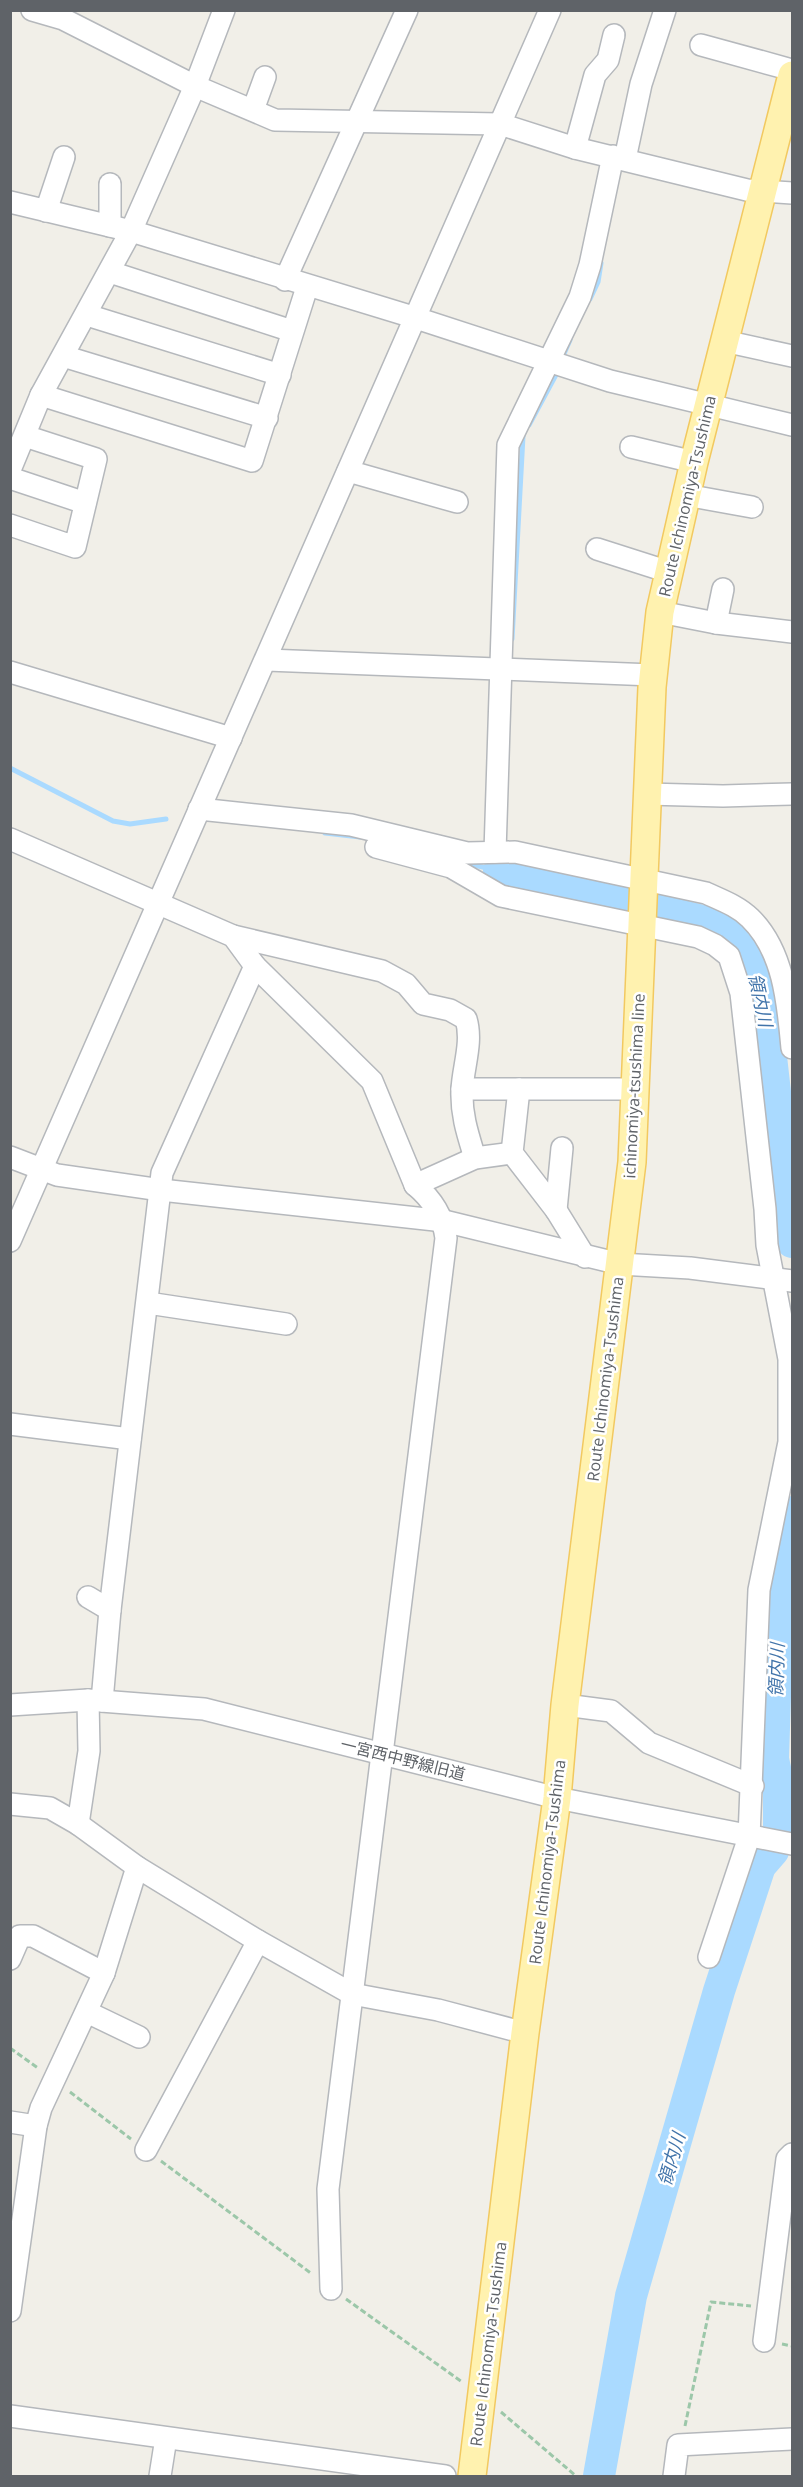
<svg xmlns="http://www.w3.org/2000/svg" width="803" height="2487" viewBox="0 0 803 2487" font-family="'Open Sans','Noto Sans JP',sans-serif">
	<style>
		.lines { fill: none; stroke-linecap: round; stroke-linejoin: round }
		.stream { stroke: #aadaff; stroke-width: 5 }
		.river { stroke: #aadaff; stroke-width: 32 }
		.minor-casing { stroke: #b5b8bc; stroke-width: 24 }
		.major-casing { stroke: #f2c960; stroke-width: 30 }
		.path { stroke: #9cc7a9; stroke-width: 3; stroke-dasharray: 6 3; stroke-linecap: butt }
		.minor { stroke: #fff; stroke-width: 21 }
		.major { stroke: #fff2af; stroke-width: 27 }
		.labels { text-anchor: middle; dominant-baseline: central; stroke-width: 5; stroke-linejoin: round; paint-order: stroke }
		.street-label { font-size: 16px; fill: #5f6368; stroke: #fff }
		.water-label { font-size: 18px; font-style: italic; fill: #4174aa; stroke: #fff }
	</style>
	<rect width="100%" height="100%" fill="#f1efe8"/>
	<g class="lines">
		<g class="stream">
			<path d="M590 299 598 282 601 263"/>
			<path d="M563 356 570 340"/>
			<path d="M529 425 558 371"/>
			<path d="M512 639 523 436"/>
			<path d="M10 768 113 821 130 824 166 819"/>
			<path d="M325 833 360 837"/>
			<path d="M462 862 499 871 500 858"/>
		</g>
		<g class="river">
			<path d="M499 871 715 924C744 946 753 960 764 995L792 1242"/>
			<path d="M779 1829V1787L773 1759 779 1572 792 1512"/>
			<path d="M599 2476 631 2296 719 1991 760 1866 773 1851"/>
		</g>
		<g class="minor-casing">
			<g id="minor">
				<path d="M32 10 63 19 195 86 275 120 500 124 575 148 747 190 792 193"/>
				<path d="M701 45 792 70"/>
				<path d="M253 110 265 77"/>
				<path d="M575 148 595 75 608 60 614 35"/>
				<path d="M625 159 641 84 665 10"/>
				<path d="M110 184V226"/>
				<path d="M10 202 131 231 413 317 610 381 792 425"/>
				<path d="M46 211 64 157"/>
				<path d="M110 272 292 331"/>
				<path d="M285 280 407 10"/>
				<path d="M87 315 280 375"/>
				<path d="M724 341 792 356"/>
				<path d="M63 356 267 418"/>
				<path d="M41 395 252 461 307 287"/>
				<path d="M631 447 694 462"/>
				<path d="M10 470 41 395 131 231 195 86 224 10"/>
				<path d="M348 471 457 502"/>
				<path d="M10 478 85 503"/>
				<path d="M686 495 752 507"/>
				<path d="M10 525 75 547 96 459 25 436"/>
				<path d="M597 549 669 572"/>
				<path d="M660 612 716 623 792 632"/>
				<path d="M716 623 723 589"/>
				<path d="M267 660 653 675"/>
				<path d="M10 672 231 738"/>
				<path d="M647 794 723 796 792 794"/>
				<path d="M199 809 351 825 467 853 515 852 706 893C721 900 738 906 750 918 784 951 788 1004 792 1048"/>
				<path d="M10 839 233 936 255 966 162 1173 110 1610 102 1701"/>
				<path d="M376 847 451 867 501 896 698 937 715 945 729 956 741 993 765 1209 767 1245 789 1359V1442L759 1590 749 1837 709 1957"/>
				<path d="M495 852 508 445 580 297 590 265 613 156"/>
				<path d="M233 936 382 971 406 984 423 1004 450 1010 466 1019C473 1042 463 1067 462 1090 461 1115 468 1135 475 1158"/>
				<path d="M255 966 372 1081 415 1185C432 1199 443 1216 446 1238L328 2189 331 2289"/>
				<path d="M462 1089H635"/>
				<path d="M519 1089 512 1153 556 1210 585 1257"/>
				<path d="M10 1157 57 1175 161 1190 444 1221 620 1264 690 1268 792 1281"/>
				<path d="M415 1185 475 1158 512 1153"/>
				<path d="M556 1210 562 1148"/>
				<path d="M10 1241 550 10"/>
				<path d="M148 1303 286 1324"/>
				<path d="M10 1424 130 1439"/>
				<path d="M88 1597 110 1610"/>
				<path d="M10 1705 88 1700 204 1709 557 1798 792 1844"/>
				<path d="M565 1705 611 1711 649 1743 753 1786"/>
				<path d="M10 1804 50 1808 78 1824 137 1867 258 1941 352 1994 438 2010 525 2033"/>
				<path d="M78 1824 89 1751 88 1700"/>
				<path d="M10 1959 20 1936H33L104 1973"/>
				<path d="M87 2012 139 2037"/>
				<path d="M10 2122 36 2126"/>
				<path d="M146 2150 258 1941"/>
				<path d="M10 2311 36 2126 41 2108 104 1973 137 1867"/>
				<path d="M764 2341 787 2159 792 2154"/>
				<path d="M10 2416 445 2476"/>
				<path d="M160 2476 166 2438"/>
				<path d="M674 2476 678 2445 792 2439"/>
			</g>
		</g>
		<g class="major-casing">
			<path id="major" d="M472 2476 525 2033 557 1798 565 1705 632 1162 652 687 660 612 694 462 792 75"/>
		</g>
		<g class="path">
			<path d="M10 2048 38 2068"/>
			<path d="M70 2092 131 2139"/>
			<path d="M161 2161 312 2274"/>
			<path d="M346 2299 462 2382"/>
			<path d="M782 2344 792 2346"/>
			<path d="M501 2412 576 2476"/>
			<path d="M685 2426 711 2302 751 2306"/>
		</g>
		<use href="#minor" class="minor"/>
		<use href="#major" class="major"/>
	</g>
	<g class="labels">
		<g class="street-label">
			<text transform="translate(687 496) rotate(-77)">Route Ichinomiya-Tsushima</text>
			<text transform="translate(634 1086) rotate(-87)">ichinomiya-tsushima line</text>
			<text transform="translate(605 1379) rotate(-83)">Route Ichinomiya-Tsushima</text>
			<text transform="translate(403 1759) rotate(14)">一宮西中野線旧道</text>
			<text transform="translate(547 1862) rotate(-83)">Route Ichinomiya-Tsushima</text>
			<text transform="translate(488 2344) rotate(-83)">Route Ichinomiya-Tsushima</text>
		</g>
		<g class="water-label">
			<text transform="translate(761 1000) rotate(78)">領内川</text>
			<text transform="translate(776 1670) rotate(-88)">領内川</text>
			<text transform="translate(671 2159) rotate(-74)">領内川</text>
		</g>
	</g>
	<rect width="803" height="2487" fill="none" stroke="#5f6368" stroke-width="24"/>
</svg>
